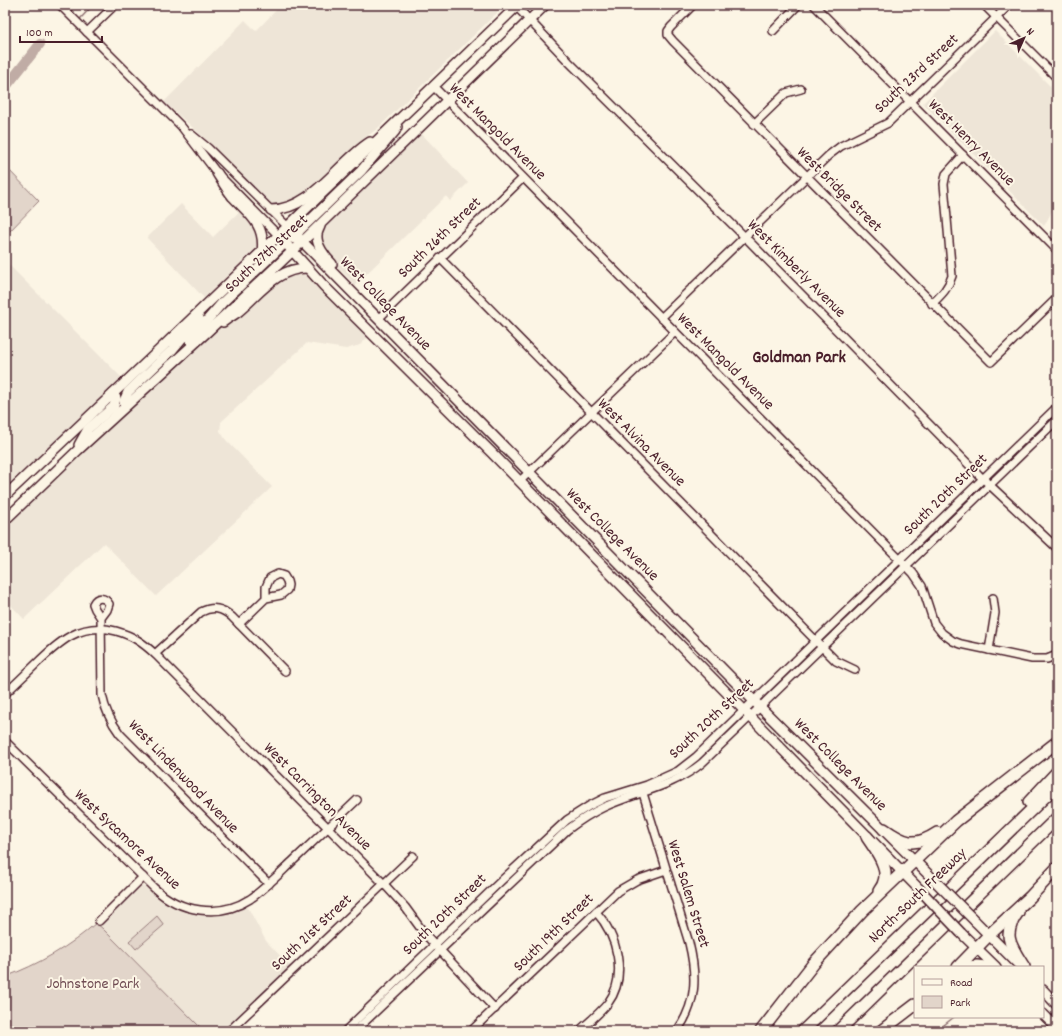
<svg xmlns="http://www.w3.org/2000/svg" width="1062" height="1036" viewBox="0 0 1062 1036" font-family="Dekko,sans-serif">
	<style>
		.built { fill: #eee5d7 }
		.green { fill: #e2d5ca; stroke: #967a7a }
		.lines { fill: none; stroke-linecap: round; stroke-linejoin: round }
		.stream { stroke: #917474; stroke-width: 1.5 }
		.river { stroke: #c0aca5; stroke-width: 10 }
		.minor-casing { stroke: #4a1f2b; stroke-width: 10 }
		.major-casing { stroke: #4a1f2b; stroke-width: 12 }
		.highway-casing { stroke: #4a1f2b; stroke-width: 14 }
		.minor { stroke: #fcf5e5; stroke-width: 7 }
		.major { stroke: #fcf5e5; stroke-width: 9 }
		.highway { stroke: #fcf5e5; stroke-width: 11 }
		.major-bridge-casing { stroke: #4a1f2b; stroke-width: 12; stroke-linecap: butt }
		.major-bridge { stroke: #fcf5e5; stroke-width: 9 }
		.labels { text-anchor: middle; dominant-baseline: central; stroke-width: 4; stroke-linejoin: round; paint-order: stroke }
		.street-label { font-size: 16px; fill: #4a1f2b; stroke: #fcf5e5 }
		.park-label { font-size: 16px; fill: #704c53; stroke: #fcf5e5 }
		.quarter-label { font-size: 18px; font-weight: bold; fill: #4a1f2b; stroke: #fcf5e5 }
	</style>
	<rect width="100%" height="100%" fill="#fcf5e5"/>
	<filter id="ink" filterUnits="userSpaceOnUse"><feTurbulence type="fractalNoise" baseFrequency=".025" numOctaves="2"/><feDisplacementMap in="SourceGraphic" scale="8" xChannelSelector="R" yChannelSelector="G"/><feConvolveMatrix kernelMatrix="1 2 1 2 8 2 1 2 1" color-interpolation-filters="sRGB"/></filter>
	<g filter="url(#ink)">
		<g class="built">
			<path d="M281 5H505L377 129 363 139 365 141 299 201 274 206 210 143 164 102 245 20 256 31Z"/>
			<path d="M995 31 1057 93V202L1044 226 923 103Z"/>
			<path d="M420 132 468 183 450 201 446 196 355 285 334 263 322 245 321 234 329 224 366 188 390 162Z"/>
			<path d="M181 204 213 237 242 209 254 223 260 244 204 298 147 238Z"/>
			<path d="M5 261 122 378 5 488Z"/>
			<path d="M304 272 369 336 360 345 346 349 307 343 221 422 220 431 226 440 272 487 156 596 104 543 24 619 5 599V528L140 399 210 337 238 314 284 275Z"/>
			<path d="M142 886 145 887 157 898 170 906 192 913 217 915 233 912 247 906 266 941 291 967 228 1026 225 1031H204L99 926Z"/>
		</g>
		<g class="green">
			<path d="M5 166 39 201 5 236Z"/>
			<path d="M157 916 164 925 136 949 129 941Z"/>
			<path d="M96 923 103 929 204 1031H5V977C39 964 69 947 96 923Z"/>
		</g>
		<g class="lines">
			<g class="stream">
				<path d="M80 19 93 5"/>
				<path d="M943 1031 944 1025 954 1017"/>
			</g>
			<path class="river" d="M5 88 40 44"/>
			<g class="minor-casing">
				<g id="minor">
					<path d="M60 5 181 126 217 173 279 236"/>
					<path d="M693 5 671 27 668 31V35L673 41 991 362 1057 298"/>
					<path d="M814 5 1057 250"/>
					<path d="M984 5 1057 78"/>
					<path d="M517 7 569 62 749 241 979 475 1057 548"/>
					<path d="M773 31 798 5"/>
					<path d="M87 32 115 5"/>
					<path d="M434 87 913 573 922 586 934 623 942 633 953 641 961 644 1032 659H1047L1057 655"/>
					<path d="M754 124 786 93 801 89"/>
					<path d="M191 134 208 148 288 227"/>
					<path d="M440 258 826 651 836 661 855 670"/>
					<path d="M932 304C941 295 948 289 952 276L944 184 946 174 963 155"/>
					<path d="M661 318 829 155 841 146 888 123 1009 5"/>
					<path d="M378 319 523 178"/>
					<path d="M520 481 675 332"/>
					<path d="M101 618 107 610 109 604C105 597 97 596 93 604L95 609 101 618 102 695C105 710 111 722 120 734L269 884"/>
					<path d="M239 624 266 598 281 595 287 590 288 585 287 581 284 576 278 574 270 578 266 587V598"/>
					<path d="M989 650 995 613 993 598"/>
					<path d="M155 654 201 612C213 606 222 608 232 617L285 671"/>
					<path d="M5 694C15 684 26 674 36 664 59 642 81 621 116 631 133 636 142 642 155 654L384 884 405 907 424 933 495 1009"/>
					<path d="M5 741 154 888C180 912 219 919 250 899 266 888 281 872 295 859 316 839 336 820 357 800"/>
					<path d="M642 790 689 943C697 976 697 1003 677 1031"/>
					<path d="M99 921 143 877"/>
					<path d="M229 1031 413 856"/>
					<path d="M345 1031 502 880 567 820 589 806 605 798 647 785 678 771 696 757 1057 407"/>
					<path d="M355 1031 567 830C579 821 591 813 604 807 637 792 673 787 702 763L1057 420"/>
					<path d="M471 1031 618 891 637 880 666 870"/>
					<path d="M579 1031C589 1022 600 1013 608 1003 628 976 617 935 596 912"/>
				</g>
			</g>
			<g class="major-casing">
				<g id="major">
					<path d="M217 173C222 181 227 190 233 197 249 214 266 225 262 252"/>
					<path d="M271 210C313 209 337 163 370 142"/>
					<path d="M320 226C319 229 317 232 317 235 316 245 325 257 332 264"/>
					<path d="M288 227 754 701 935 881"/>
					<path d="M279 236 324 286 491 452 923 893"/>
					<path d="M294 239 300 230 361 171 395 131 397 127"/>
					<path d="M223 322C228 318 234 315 239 311 260 293 277 268 307 268"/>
					<path d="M190 340 222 303 285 243 289 236 288 227"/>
					<path d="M125 406 124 401 128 392 172 350 199 318"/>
					<path d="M79 445 88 429 114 406 116 398 113 394"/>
					<path d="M5 496 153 356 518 5"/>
					<path d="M5 520 78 450 207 332 303 241 545 5"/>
					<path d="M975 921 1021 967"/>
					<path d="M961 933 996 967"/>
					<path d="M1043 990 1057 1005"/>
					<path d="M1043 1014 1057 1028"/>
				</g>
			</g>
			<g class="highway-casing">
				<g id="highway">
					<path d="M1029 802 1057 772"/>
					<path d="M884 829C904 843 914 848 937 833"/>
					<path d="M867 837C878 853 894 873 879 891"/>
					<path d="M1018 912C1001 935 1011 946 1024 967"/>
					<path d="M958 967 989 935 1030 897 1057 868"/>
					<path d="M969 967 977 966 985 967"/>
					<path d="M761 1031 814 963 862 911 956 821 1057 742"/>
					<path d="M803 1031 1057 785"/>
					<path d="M838 1031 1057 818"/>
					<path d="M881 1031 915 1005"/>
				</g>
			</g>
			<use href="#minor" class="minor"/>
			<use href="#major" class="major"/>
			<use href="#highway" class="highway"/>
			<g class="major-bridge-casing">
				<g id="major-bridge">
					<path d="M935 881 975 921"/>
					<path d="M923 893 961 933"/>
				</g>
			</g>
			<use href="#major-bridge" class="major-bridge"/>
		</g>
	</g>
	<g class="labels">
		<g class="street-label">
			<text transform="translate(917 74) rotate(-43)">South 23rd Street</text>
			<text transform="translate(497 132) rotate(45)">West Mangold Avenue</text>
			<text transform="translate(971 143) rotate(45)">West Henry Avenue</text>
			<text transform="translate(839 190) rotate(45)">West Bridge Street</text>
			<text transform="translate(440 238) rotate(-44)">South 26th Street</text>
			<text transform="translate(267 254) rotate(-43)">South 27th Street</text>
			<text transform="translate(796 269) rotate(45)">West Kimberly Avenue</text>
			<text transform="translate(385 304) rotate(46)">West College Avenue</text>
			<text transform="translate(725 362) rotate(45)">West Mangold Avenue</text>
			<text transform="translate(641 443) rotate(45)">West Alvina Avenue</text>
			<text transform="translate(946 495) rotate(-44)">South 20th Street</text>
			<text transform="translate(612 535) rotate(45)">West College Avenue</text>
			<text transform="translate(712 719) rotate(-43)">South 20th Street</text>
			<text transform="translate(840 765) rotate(45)">West College Avenue</text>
			<text transform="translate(183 777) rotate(46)">West Lindenwood Avenue</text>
			<text transform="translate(317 797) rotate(45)">West Carrington Avenue</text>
			<text transform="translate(127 840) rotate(43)">West Sycamore Avenue</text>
			<text transform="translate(688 894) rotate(73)">West Salem Street</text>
			<text transform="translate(918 896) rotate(-44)">North-South Freeway</text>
			<text transform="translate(445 915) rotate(-44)">South 20th Street</text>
			<text transform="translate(312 933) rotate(-43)">South 21st Street</text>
			<text transform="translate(554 933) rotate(-44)">South 19th Street</text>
		</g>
		<g class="park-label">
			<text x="93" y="984">Johnstone Park</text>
		</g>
		<g class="quarter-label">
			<text x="799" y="358">Goldman Park</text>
		</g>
	</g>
	<rect width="1062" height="1036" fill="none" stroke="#fcf5e5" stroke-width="20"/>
	<rect x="10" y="10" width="1042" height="1016" fill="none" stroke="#4a1f2b" stroke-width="1.5" filter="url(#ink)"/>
	<rect x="914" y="966" width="130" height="52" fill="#fcf5e5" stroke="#b59f9b"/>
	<rect x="922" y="979" width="20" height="6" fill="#fcf5e5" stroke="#b59f9b"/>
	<text x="950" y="986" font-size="12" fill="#4a1f2b">Road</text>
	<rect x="922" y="996" width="20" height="12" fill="#e2d5ca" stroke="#b59f9b"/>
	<text x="950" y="1006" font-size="12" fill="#4a1f2b">Park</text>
	<g transform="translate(1024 38) rotate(45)" stroke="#fcf5e5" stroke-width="3" paint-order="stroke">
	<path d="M0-3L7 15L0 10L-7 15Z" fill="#4a1f2b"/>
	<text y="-6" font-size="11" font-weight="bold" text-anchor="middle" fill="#4a1f2b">N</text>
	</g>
	<path d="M20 36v6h82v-6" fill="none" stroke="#4a1f2b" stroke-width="2"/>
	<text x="26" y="36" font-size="12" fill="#4a1f2b" stroke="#fcf5e5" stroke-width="3" paint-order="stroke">100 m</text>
</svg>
